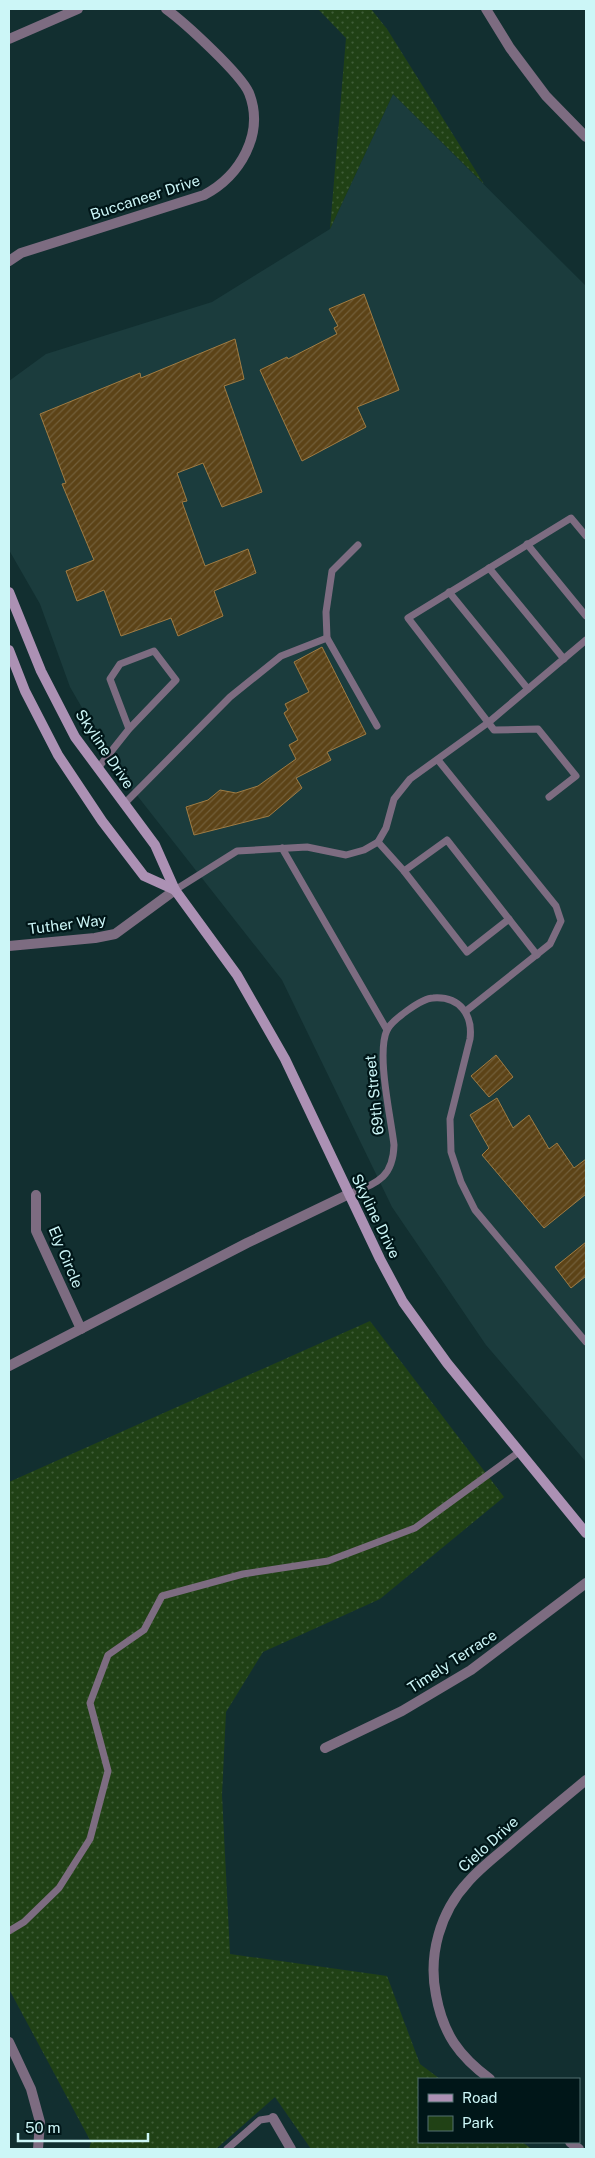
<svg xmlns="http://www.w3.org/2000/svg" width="595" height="2158" viewBox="0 0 595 2158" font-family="'Public Sans',sans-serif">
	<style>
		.built { fill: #1b3c3d }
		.green { fill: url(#green-dots) }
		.building { fill: url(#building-hatch); stroke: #9f7c44 }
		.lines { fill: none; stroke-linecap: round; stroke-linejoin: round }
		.service { stroke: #7d6c81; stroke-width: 7 }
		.minor { stroke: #7d6c81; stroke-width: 10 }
		.tertiary { stroke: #7d6c81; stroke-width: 10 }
		.secondary { stroke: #ac91b4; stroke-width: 10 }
		.labels { text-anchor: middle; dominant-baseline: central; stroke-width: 4.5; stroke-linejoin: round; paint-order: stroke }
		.street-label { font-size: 15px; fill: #ccf6f7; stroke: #001618 }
	</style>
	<defs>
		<pattern id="green-dots" width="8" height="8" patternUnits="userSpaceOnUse" patternTransform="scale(1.25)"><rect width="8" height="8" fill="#204115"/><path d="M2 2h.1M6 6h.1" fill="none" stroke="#3f5d38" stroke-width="1.8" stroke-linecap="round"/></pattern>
		<pattern id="building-hatch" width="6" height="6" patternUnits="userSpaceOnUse" patternTransform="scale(1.25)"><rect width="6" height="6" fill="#5c4317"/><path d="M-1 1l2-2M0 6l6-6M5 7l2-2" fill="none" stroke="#725f3a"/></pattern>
	</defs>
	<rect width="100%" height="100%" fill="#122f30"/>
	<path class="built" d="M393 94 586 286V1462L486 1345 392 1207 282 980 121 775 70 687 40 604 9 550V381L46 354 212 302 330 229Z"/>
	<g class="green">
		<path d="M318 9H371L387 29 484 184 393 94 330 229 346 38Z"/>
		<path d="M370 1321 504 1497 380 1599 263 1652 226 1712 222 1795 230 1954 387 1976 420 2064 440 2079H419V2142H522L532 2149H311L275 2097 216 2149H89L91 2142 9 1989V1482Z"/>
	</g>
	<g class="building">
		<path d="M364 294 399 390 357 407 366 427 302 461 260 370 287 357 288 359 337 334 334 328 338 326 329 309Z"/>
		<path d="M235 339 244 379 224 386 262 492 222 507 203 463 177 473 187 501 182 502 205 566 248 549 256 573 214 591 223 616 178 636 171 618 121 636 104 590 77 601 66 571 94 560 62 484 66 483 40 414 140 373 141 378Z"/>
		<path d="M322 647 366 734 327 752 331 760 296 778 302 788 269 816 194 835 186 807 208 800 220 790 236 793 258 786 296 759 289 745 298 740 284 713 288 710 285 704 309 692 294 662Z"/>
		<path d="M496 1055 513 1077 489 1097 471 1076Z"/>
		<path d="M497 1098 513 1128 529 1115 549 1149 557 1143 574 1168 586 1159V1194L544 1228 482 1155 489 1148 470 1115Z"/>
		<path d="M586 1242V1276L571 1288 555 1267Z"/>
	</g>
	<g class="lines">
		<g class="service">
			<path d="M527 544 586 616"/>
			<path d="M358 545 332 571 326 612 327 638 377 726"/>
			<path d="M489 568 564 659"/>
			<path d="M449 592 528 689"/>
			<path d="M438 760 556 906 561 921 550 944 466 1011"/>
			<path d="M98 768 129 729 176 680 154 651 120 664 110 679 129 729"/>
			<path d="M549 797 576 776 538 729 494 730 408 618 571 518 586 536"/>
			<path d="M124 804 230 697 281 656 327 638"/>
			<path d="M378 842 404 871 467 952 509 919"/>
			<path d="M282 848 387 1030"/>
			<path d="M404 871 447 840 537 955"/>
			<path d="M175 890 237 851 307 847 346 855 364 850 378 842 386 828 394 799 410 779 489 722 586 640"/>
			<path d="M349 1194C376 1183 393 1179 394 1145 391 1118 376 1054 387 1030 392 1020 422 998 433 998 460 996 473 1015 470 1039L450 1119 451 1152 461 1182 475 1210 586 1342"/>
			<path d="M9 1931 24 1922 59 1888 90 1839 108 1771 90 1703 108 1655 144 1630 162 1596 243 1574 328 1561 415 1528 519 1452"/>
			<path d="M227 2149 260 2120 273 2118"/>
		</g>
		<g class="minor">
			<path d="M486 9 510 48 546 96 586 137"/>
			<path d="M9 39 78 9"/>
			<path d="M9 261 21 253 204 195C240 176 265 134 249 93 241 74 184 22 166 9"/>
			<path d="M9 946 95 938 115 934 175 890"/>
			<path d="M36 1195V1231L81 1329"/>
			<path d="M9 1366 247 1243 349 1194"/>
			<path d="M325 1748 402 1711 471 1670 586 1583"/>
			<path d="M9 2042 31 2089 40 2122 38 2149"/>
			<path d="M273 2118 291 2149"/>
		</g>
		<g class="tertiary">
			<path d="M490 2079C459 2056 443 2034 436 1995 428 1955 440 1912 468 1882 480 1868 496 1856 510 1844 535 1822 561 1801 586 1780"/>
			<path d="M570 2142 579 2149"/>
		</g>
		<g class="secondary">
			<path d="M9 592 41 671 75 737 155 845 175 890 237 975 285 1059 380 1259 403 1302 447 1363 586 1533"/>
			<path d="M9 650 25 691 58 755 102 821 144 876 175 890"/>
		</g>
	</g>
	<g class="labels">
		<g class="street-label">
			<text transform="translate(145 197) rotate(-18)">Buccaneer Drive</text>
			<text transform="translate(105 749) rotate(56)">Skyline Drive</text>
			<text transform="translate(67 924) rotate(-7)">Tuther Way</text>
			<text transform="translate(374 1095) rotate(-96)">69th Street</text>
			<text transform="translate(376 1216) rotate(64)">Skyline Drive</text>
			<text transform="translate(66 1257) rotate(67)">Ely Circle</text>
			<text transform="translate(452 1661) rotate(-33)">Timely Terrace</text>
			<text transform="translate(488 1844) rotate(-42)">Cielo Drive</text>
		</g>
	</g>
	<rect width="595" height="2158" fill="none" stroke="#ccf6f7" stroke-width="20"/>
	<rect x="418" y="2078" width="162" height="65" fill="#001618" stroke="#527071"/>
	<rect x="428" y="2094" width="25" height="8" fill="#ac91b4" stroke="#527071"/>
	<text x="462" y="2103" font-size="15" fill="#ccf6f7">Road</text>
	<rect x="428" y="2116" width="25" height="15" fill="#204115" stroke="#527071"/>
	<text x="462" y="2128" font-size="15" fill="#ccf6f7">Park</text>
	<path d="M18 2133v8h130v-8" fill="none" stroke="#ccf6f7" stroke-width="2.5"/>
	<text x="25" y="2133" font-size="15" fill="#ccf6f7" stroke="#001618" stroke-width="4" paint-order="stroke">50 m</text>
</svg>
